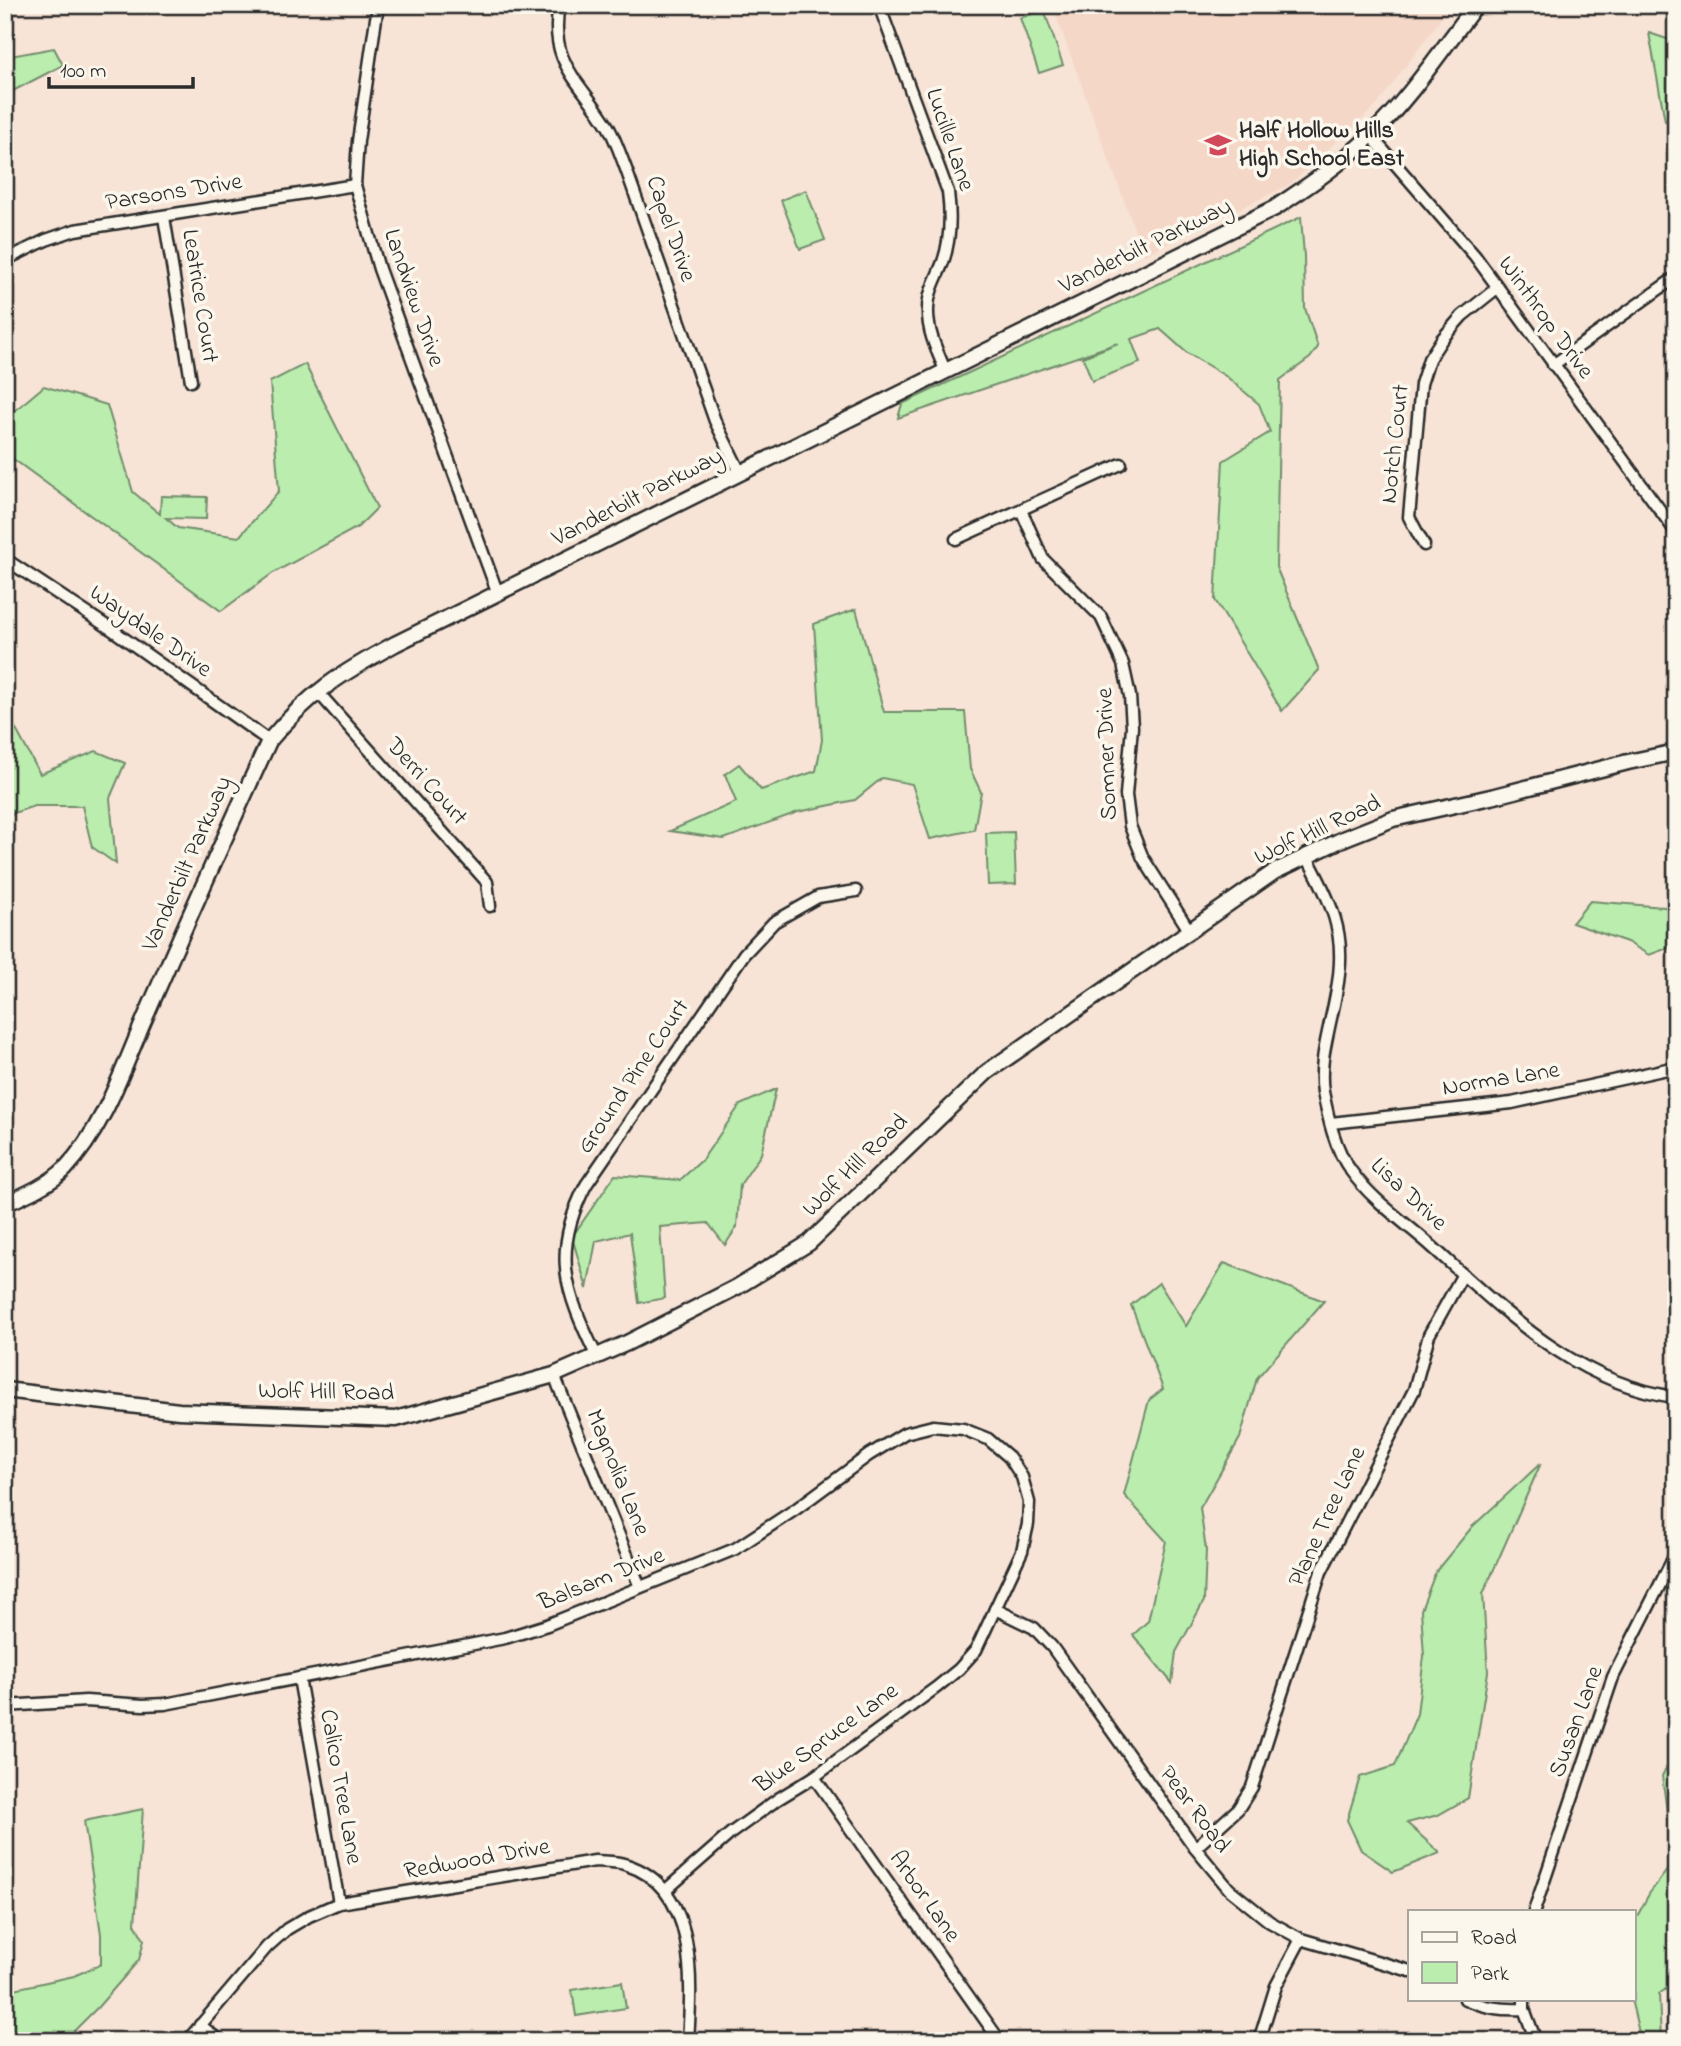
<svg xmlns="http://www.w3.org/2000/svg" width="1681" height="2046" viewBox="0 0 1681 2046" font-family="'Indie Flower',sans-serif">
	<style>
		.built { fill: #f5d7c7 }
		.green { fill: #baedae; stroke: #728c6c; stroke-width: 2 }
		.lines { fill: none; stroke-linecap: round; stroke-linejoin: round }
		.street-casing { stroke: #2b2b2b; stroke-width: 15 }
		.secondary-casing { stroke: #2b2b2b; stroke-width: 19 }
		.street { stroke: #fbf7ec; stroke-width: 10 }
		.secondary { stroke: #fbf7ec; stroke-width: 14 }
		.labels { text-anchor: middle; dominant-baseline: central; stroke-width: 7; stroke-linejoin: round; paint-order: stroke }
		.poi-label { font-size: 24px; font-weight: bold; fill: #2b2b2b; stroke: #fbf7ec; text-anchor: start }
		.street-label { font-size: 24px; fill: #2b2b2b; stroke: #fbf7ec }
	</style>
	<rect width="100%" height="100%" fill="#f7e4d6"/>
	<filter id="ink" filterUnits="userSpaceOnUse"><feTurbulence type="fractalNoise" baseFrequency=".0143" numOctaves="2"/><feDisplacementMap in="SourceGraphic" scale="14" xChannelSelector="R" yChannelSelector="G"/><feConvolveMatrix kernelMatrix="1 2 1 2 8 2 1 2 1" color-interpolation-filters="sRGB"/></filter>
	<g filter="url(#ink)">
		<path class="built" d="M1052 5H1451L1377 105 1289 185 1144 255Z"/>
		<g class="green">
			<path d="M1044 10 1063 65 1039 73 1020 18Z"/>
			<path d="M1649 33 1676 42V118L1665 121Z"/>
			<path d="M54 48 63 65 5 95V57Z"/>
			<path d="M806 190 825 240 800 249 781 200Z"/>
			<path d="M1301 217 1304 256 1305 308 1318 347 1310 358 1280 380 1276 567 1319 670 1282 711 1215 600 1223 461 1270 432 1259 404 1227 377 1187 353 1160 329 1131 339 1140 363 1092 381 1083 357 1118 343 898 418 902 404Z"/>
			<path d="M305 364 377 508 358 527 273 573 221 611 5 453V419L44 386 107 405 133 492 160 514 161 496 207 497 206 519 166 518 178 528 239 537 279 491 270 382Z"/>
			<path d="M856 609 884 712H965L970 769 981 792 974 830 930 839 912 784 882 778 855 800 798 812 724 839 670 831 736 802 725 774 739 764 761 790 816 771 822 740 814 624Z"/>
			<path d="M5 709 40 774 96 751 125 763 110 798 116 864 92 847 82 806H34L5 816Z"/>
			<path d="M1014 832 1016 884 988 885 986 833Z"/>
			<path d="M1590 901 1676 908V945L1649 955 1627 942 1572 923Z"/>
			<path d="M776 1089 761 1154 740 1185 737 1227 725 1245 708 1223 660 1227 665 1298 639 1303 630 1233 596 1241 587 1289 572 1237 615 1175 680 1180 702 1160 740 1105Z"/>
			<path d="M1224 1263 1324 1301 1257 1378 1240 1438 1200 1508 1206 1550 1204 1601 1176 1652 1172 1683 1133 1635 1148 1621 1166 1541 1124 1495 1149 1400 1163 1389 1131 1305 1159 1283 1186 1326Z"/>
			<path d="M1541 1463 1483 1594 1488 1672 1468 1798 1438 1815 1407 1823 1440 1853 1393 1872 1361 1850 1347 1820 1360 1777 1395 1766 1417 1714 1424 1656 1421 1610 1436 1571 1472 1527Z"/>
			<path d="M1676 1753V1982L1659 1994 1661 2041H1641L1631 1999H1634V1922L1649 1894 1674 1861 1662 1776 1673 1755Z"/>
			<path d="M143 1809 135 1924 144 1940 139 1960 98 2007 67 2038 60 2041H7L5 2032V1991L74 1976 101 1964V1934L84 1821Z"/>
			<path d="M622 1982 626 2008 576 2016 572 1990Z"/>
		</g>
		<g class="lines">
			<g class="street-casing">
				<g id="street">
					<path d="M378 5 358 141 355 185 379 269 498 594"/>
					<path d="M559 5C548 65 582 82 609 128 616 141 621 156 626 169L715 421 740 472"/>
					<path d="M879 5 948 192C951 216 951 239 943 262 937 278 928 292 928 309 927 331 937 351 946 372"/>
					<path d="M1371 136 1475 256 1676 532"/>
					<path d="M164 217 191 381"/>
					<path d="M5 260 46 240 75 230 355 185"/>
					<path d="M1553 365 1676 277"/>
					<path d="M1021 510 1043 559 1101 617 1123 664 1130 696 1132 727 1126 795 1130 826 1143 858 1189 930"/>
					<path d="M956 539 1121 464"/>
					<path d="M1424 545 1409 517 1421 384 1429 359 1442 339 1462 316 1497 288"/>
					<path d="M5 559 111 629 269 741"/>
					<path d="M317 691 487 882 490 906"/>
					<path d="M1307 857C1342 922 1348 946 1331 1018 1326 1042 1319 1067 1323 1092 1328 1117 1335 1150 1351 1171 1371 1199 1403 1221 1428 1243 1501 1308 1574 1384 1676 1397"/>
					<path d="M1331 1123 1512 1103 1676 1067"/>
					<path d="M596 1355C565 1291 551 1252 586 1185L744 954 774 922 818 897 856 891"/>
					<path d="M554 1375 640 1587"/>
					<path d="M995 1609 1034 1628 1052 1647 1195 1848 1229 1889 1270 1922 1301 1939 1410 1971"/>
					<path d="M299 1678 339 1903"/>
					<path d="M5 1706 86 1701 143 1705 165 1704 505 1638 547 1625 735 1549 796 1509 869 1455 905 1433 933 1426 963 1429 988 1439 1009 1457 1022 1477 1029 1502 1028 1524 1022 1551 976 1650 959 1669 937 1687 814 1777 778 1799 731 1833 666 1890"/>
					<path d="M814 1777 1000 2041"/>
					<path d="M1195 1848 1238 1809 1252 1787 1321 1572 1414 1390 1429 1335 1463 1274"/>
					<path d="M1534 1911 1613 1677 1676 1553"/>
					<path d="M1465 1999C1485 2008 1502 2010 1524 2009"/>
					<path d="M1524 1999V2009L1536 2041"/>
					<path d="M200 2025 220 2041"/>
					<path d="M187 2041 267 1947 287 1929 309 1916 339 1903 595 1861C605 1862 617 1861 627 1865 698 1888 692 1981 688 2041"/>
					<path d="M1259 2041 1276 1986 1301 1939"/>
				</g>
			</g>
			<g class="secondary-casing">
				<g id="secondary">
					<path d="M5 1204C25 1195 50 1184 65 1169 107 1124 124 1064 149 1009 188 919 228 830 269 741 309 693 342 673 395 644L1275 208C1308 186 1341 164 1370 136 1410 98 1442 49 1476 5"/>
					<path d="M5 1390 179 1411 396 1419 554 1375 627 1343 737 1287 809 1243 987 1072 1274 872 1345 838 1393 819 1495 796 1628 762 1676 752"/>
				</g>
			</g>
			<use href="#street" class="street"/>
			<use href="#secondary" class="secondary"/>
		</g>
	</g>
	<defs>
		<g id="school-bare" transform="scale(2.1)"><path d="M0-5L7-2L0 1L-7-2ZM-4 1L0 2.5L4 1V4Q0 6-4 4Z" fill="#d1495b" stroke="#fbf7ec" stroke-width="2.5" paint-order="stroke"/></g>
	</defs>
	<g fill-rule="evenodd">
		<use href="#school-bare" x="1218" y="145"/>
	</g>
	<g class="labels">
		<g class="poi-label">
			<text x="1239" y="131">Half Hollow Hills<tspan x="1239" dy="28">High School East</tspan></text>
		</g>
		<g class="street-label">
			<text transform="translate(949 140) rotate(71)">Lucille Lane</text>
			<text transform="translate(174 193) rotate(-9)">Parsons Drive</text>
			<text transform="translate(670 229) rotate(71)">Capel Drive</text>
			<text transform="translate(1146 247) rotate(-26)">Vanderbilt Parkway</text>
			<text transform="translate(199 296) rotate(81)">Leatrice Court</text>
			<text transform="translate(413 298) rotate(71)">Landview Drive</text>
			<text transform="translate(1545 318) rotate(54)">Winthrop Drive</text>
			<text transform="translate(1396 444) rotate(-84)">Notch Court</text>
			<text transform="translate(638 498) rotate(-27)">Vanderbilt Parkway</text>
			<text transform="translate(150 632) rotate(35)">Waydale Drive</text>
			<text transform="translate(1108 754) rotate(-92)">Somner Drive</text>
			<text transform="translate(426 782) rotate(48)">Derri Court</text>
			<text transform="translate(1318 831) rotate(-25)">Wolf Hill Road</text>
			<text transform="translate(188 864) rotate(-66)">Vanderbilt Parkway</text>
			<text transform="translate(634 1077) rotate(-56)">Ground Pine Court</text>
			<text transform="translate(1501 1080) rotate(-9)">Norma Lane</text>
			<text transform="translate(856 1166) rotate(-44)">Wolf Hill Road</text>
			<text transform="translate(1408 1195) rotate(43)">Lisa Drive</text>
			<text transform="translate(326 1393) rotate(1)">Wolf Hill Road</text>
			<text transform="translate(617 1473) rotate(68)">Magnolia Lane</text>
			<text transform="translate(1328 1517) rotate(-65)">Plane Tree Lane</text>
			<text transform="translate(602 1580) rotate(-22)">Balsam Drive</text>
			<text transform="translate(1577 1722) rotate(-70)">Susan Lane</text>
			<text transform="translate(827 1739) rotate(-36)">Blue Spruce Lane</text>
			<text transform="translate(340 1787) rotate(80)">Calico Tree Lane</text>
			<text transform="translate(1194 1810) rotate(53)">Pear Road</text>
			<text transform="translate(477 1860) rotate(-10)">Redwood Drive</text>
			<text transform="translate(924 1897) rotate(55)">Arbor Lane</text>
		</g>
	</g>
	<rect width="1681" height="2046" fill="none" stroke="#fbf7ec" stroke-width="28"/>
	<rect x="14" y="14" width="1653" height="2018" fill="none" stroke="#2b2b2b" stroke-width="2.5" filter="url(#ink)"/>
	<rect x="1408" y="1910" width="228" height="91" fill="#fbf7ec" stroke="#a8a59f" stroke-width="2"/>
	<rect x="1422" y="1932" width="35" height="10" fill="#fbf7ec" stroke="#a8a59f" stroke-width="2"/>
	<text x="1471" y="1944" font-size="21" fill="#2b2b2b">Road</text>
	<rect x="1422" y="1962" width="35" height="21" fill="#baedae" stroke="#a8a59f" stroke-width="2"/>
	<text x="1471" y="1980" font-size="21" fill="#2b2b2b">Park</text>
	<path d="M49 77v10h144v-10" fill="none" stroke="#2b2b2b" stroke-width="3.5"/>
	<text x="60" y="77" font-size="21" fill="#2b2b2b" stroke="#fbf7ec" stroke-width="5" paint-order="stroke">100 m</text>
</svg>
